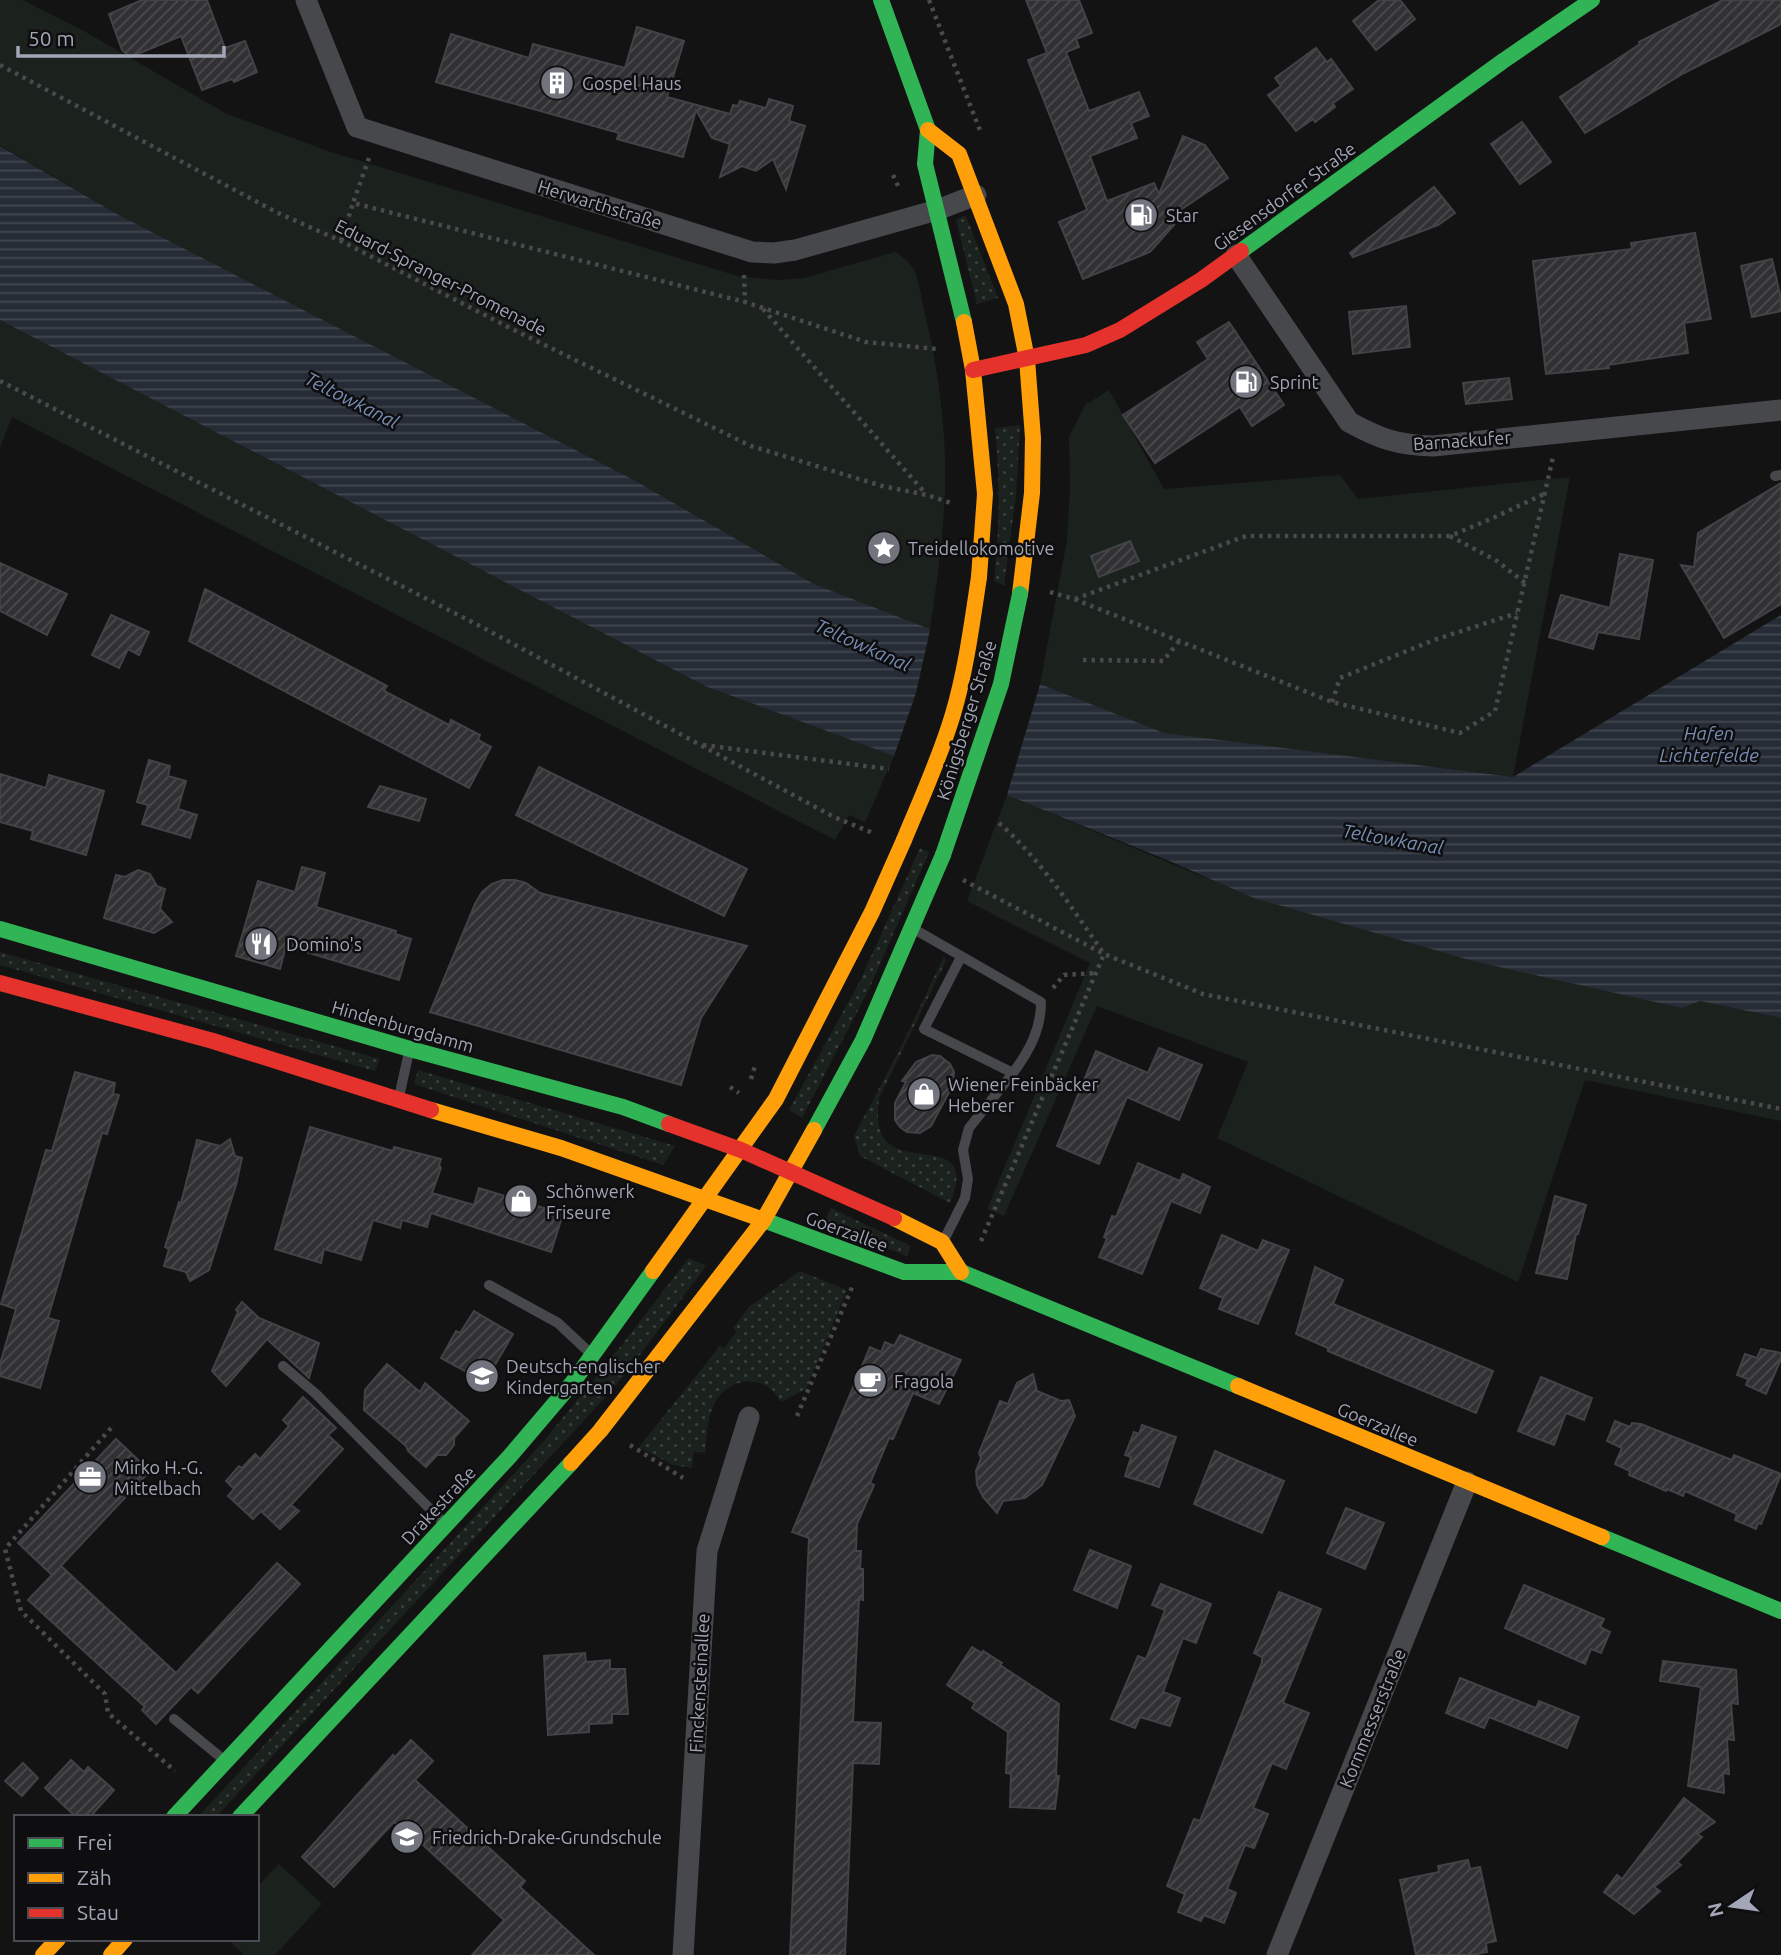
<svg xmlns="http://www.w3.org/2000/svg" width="1781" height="1955" viewBox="0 0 1781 1955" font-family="Ubuntu,sans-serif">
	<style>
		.grass { fill: url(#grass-dots) }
		.park { fill: #1b221d }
		.water { fill: url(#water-rules) }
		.pier { fill: #131313 }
		.building { fill: url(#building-hatch); stroke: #424247; stroke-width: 2 }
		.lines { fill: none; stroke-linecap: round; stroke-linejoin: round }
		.path { stroke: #49494e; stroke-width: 4.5; stroke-dasharray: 3.5 5; stroke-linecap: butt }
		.lane { stroke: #47484c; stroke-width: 10 }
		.street { stroke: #47484c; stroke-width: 21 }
		.fast { stroke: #30b455; stroke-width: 16 }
		.slow { stroke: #ff9f0a; stroke-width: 16 }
		.jam { stroke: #e5322d; stroke-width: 16 }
		.fast-bridge { stroke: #30b455; stroke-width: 16 }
		.slow-bridge { stroke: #ff9f0a; stroke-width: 16 }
		.labels { text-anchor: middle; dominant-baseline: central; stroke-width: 5; stroke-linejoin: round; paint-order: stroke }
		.poi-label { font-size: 18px; fill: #a3a6b6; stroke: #0e0d0f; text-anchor: start }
		.street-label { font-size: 18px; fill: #a3a6b6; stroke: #0e0d0f }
		.water-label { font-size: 19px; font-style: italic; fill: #778eb3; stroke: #0e0d0f }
	</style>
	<defs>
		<pattern id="grass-dots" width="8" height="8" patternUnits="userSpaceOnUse" patternTransform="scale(1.75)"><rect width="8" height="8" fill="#1b221d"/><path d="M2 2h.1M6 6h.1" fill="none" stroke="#393f3c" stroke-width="1.8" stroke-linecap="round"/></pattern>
		<pattern id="water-rules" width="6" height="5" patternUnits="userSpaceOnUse" patternTransform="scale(1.75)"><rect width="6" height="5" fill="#262c35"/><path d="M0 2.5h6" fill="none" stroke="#424850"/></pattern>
		<pattern id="building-hatch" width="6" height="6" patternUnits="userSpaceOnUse" patternTransform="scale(1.75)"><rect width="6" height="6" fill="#313133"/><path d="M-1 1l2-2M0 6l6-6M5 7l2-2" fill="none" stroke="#4c4c4e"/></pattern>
	</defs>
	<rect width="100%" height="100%" fill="#131313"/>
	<g class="grass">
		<path d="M963 216H966L998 298 977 304 956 220Z"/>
		<path d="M1020 425 1016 495 1004 585 994 581C1000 530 1000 479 995 428Z"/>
		<path d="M920 848 929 852 869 989 802 1118 789 1110 860 981Z"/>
		<path d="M0 952 380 1059 375 1071 0 965Z"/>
		<path d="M944 956 946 961 879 1098C878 1111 876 1125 883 1137 904 1170 979 1133 950 1203L860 1156 854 1136 901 1047Z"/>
		<path d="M418 1070 675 1146 663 1165 414 1084Z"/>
		<path d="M831 1208 911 1246 907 1256 823 1224Z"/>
		<path d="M689 1258 706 1266 627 1372 589 1415 216 1817H198L543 1442 610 1360Z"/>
		<path d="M800 1271 847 1290 806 1389 781 1402C777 1396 773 1389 766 1386 745 1373 719 1388 712 1409 707 1422 707 1439 705 1453L694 1451 692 1468 673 1465 639 1447 720 1346 724 1348 737 1331 733 1328 750 1306Z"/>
	</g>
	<g class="park">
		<path d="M0 0H23L84 31 227 114 331 152 741 277 779 280 804 278 895 252C903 257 910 262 914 270 919 280 921 295 923 306 938 365 947 430 945 491 943 538 937 583 930 629L814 584 634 480 117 214 0 145Z"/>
		<path d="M0 320 705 686 894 756 865 822 849 815 835 840 12 417 0 448Z"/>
		<path d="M1109 390 1164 489 1340 475 1358 499 1570 477 1513 777 1164 734 1040 684 1067 540 1070 489 1069 437 1085 405Z"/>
		<path d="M1007 795 1201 876 1681 1008 1700 1001 1781 1018V1121L1585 1080 1518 1282 1217 1138 1248 1062 1097 1006 1004 1216 987 1209 1090 963 967 901Z"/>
		<path d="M279 1864 322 1904 275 1955H244L227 1939H257V1887Z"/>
	</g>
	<path class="water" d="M0 146 117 214 634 480 814 584 930 629 1040 684 1164 733 1513 777 1781 615V1018L1700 1001 1682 1008 1473 961 1254 898 1167 860 1007 795 894 756 705 686 0 320Z"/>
	<path class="pier" d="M931 626 1041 681 1006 798 893 759 916 693Z"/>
	<g class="building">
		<path d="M142 0H207L225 48 245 41 257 72 234 82 232 79 202 90 181 36 130 57 122 50 109 14Z"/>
		<path d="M1026 0H1079L1092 33 1076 39 1079 47 1066 52 1089 111 1139 92 1149 116 1131 123 1137 138 1090 156 1107 201 1154 183 1159 194 1183 136 1205 145 1228 178 1164 221 1174 225 1150 252 1083 279 1059 222 1087 210 1028 60 1047 53Z"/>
		<path d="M1379 0H1400L1415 19 1376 50 1353 21Z"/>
		<path d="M1723 0H1781V24L1684 73 1585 133 1560 97 1640 44 1639 42Z"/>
		<path d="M637 27 684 41 667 97 730 114 733 105 738 106 740 101 766 108 769 99 793 106 789 121 805 126 786 189 773 159 756 171 742 166 720 177 730 144 712 138 696 110 683 157 617 139 619 133 436 82 451 34 529 58 533 44 625 68Z"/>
		<path d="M1316 48 1327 62 1331 59 1353 89 1333 103 1335 107 1315 122 1313 119 1296 131 1268 95 1281 86 1275 78Z"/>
		<path d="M1522 122 1551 162 1520 184 1491 144Z"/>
		<path d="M1434 187 1455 213 1438 225 1353 257 1350 253Z"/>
		<path d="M1695 233 1711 319 1684 323 1688 353 1608 365 1609 368 1546 374 1533 261 1632 249 1631 243Z"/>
		<path d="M1772 259 1781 299V311L1752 317 1741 266Z"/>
		<path d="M1406 306 1410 347 1353 354 1349 312Z"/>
		<path d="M1229 322 1284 405 1252 426 1240 407 1155 463 1123 415 1208 359 1197 342Z"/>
		<path d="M1509 378 1512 399 1466 404 1463 383Z"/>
		<path d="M1781 483V604L1724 638 1681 565 1694 567 1698 533Z"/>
		<path d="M1130 541 1139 561 1099 577 1091 556Z"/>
		<path d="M1620 554 1653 560 1639 639 1598 632 1593 649 1549 637 1561 595 1610 608Z"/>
		<path d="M0 563 67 594 47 635 0 611Z"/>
		<path d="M205 589 387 686 384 691 434 717 449 725 451 720 480 735 478 740 491 747 469 788 189 641Z"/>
		<path d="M111 615 149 632 139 655 128 649 119 668 92 655Z"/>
		<path d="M149 760 170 766 168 776 186 781 178 809 197 815 190 838 142 824 148 805 137 802Z"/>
		<path d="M539 767 747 869 724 916 516 815Z"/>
		<path d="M0 774 46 788 49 775 104 791 86 855 31 839 33 831 0 822Z"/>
		<path d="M380 786 426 799 419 821 368 807Z"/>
		<path d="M302 867 325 873 316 907 396 931 395 934 411 939 399 980 286 946 280 969 236 956 258 881 295 892Z"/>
		<path d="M138 870 150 874 157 886 165 889 160 909 172 922 154 933 104 918 116 875 125 877Z"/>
		<path d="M503 880H515L526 883 540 893 747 946 701 1018 681 1085 430 1012 475 904 482 892 492 884Z"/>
		<path d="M1159 1048 1202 1065 1179 1120 1127 1097 1099 1164 1057 1146 1096 1051 1148 1073Z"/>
		<path d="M932 1055 940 1056 950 1064 954 1072 953 1085 931 1126 920 1133 907 1132 900 1127 895 1120V1103L906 1082 902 1081 916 1062Z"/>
		<path d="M75 1072 115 1083 113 1094 119 1095 107 1134 102 1133 48 1318 59 1321 40 1388 0 1376V1364L16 1309 1 1304 46 1150 52 1151Z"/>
		<path d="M310 1127 393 1151 394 1147 441 1159 439 1165 441 1168 432 1193 474 1205 479 1188 563 1214 551 1252 431 1213 427 1227 402 1220 400 1228 373 1220 361 1260 324 1249 321 1263 275 1249Z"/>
		<path d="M230 1139 235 1156 242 1158 236 1185 209 1270 190 1281 186 1272 164 1266 169 1249 165 1247 179 1202 181 1203 197 1140 220 1146Z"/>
		<path d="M1138 1163 1180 1181 1183 1174 1210 1187 1200 1213 1171 1201 1142 1274 1099 1257 1107 1239 1104 1237 1112 1216 1116 1217Z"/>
		<path d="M1555 1196 1586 1205 1578 1234H1576L1567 1279 1536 1273Z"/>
		<path d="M1222 1235 1258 1251 1263 1240 1289 1250 1258 1324 1219 1309 1223 1298 1200 1288Z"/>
		<path d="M1315 1267 1343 1280 1333 1304 1493 1371 1476 1413 1328 1351V1348L1296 1334Z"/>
		<path d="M242 1302 259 1318 319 1343 309 1378 267 1339 226 1386 212 1371 238 1312 236 1310Z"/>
		<path d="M474 1311 513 1334 485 1382 441 1358 456 1331 460 1333Z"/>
		<path d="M900 1335 961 1360 939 1404 913 1393 893 1439 889 1438 870 1483 874 1485 857 1524 856 1551H861L860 1569H863V1600L859 1599 853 1722 881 1723 879 1764 853 1763 845 1955H790L809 1538 792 1532 870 1347 881 1352 885 1342 894 1346Z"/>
		<path d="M1761 1349 1781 1353V1359L1766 1394 1746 1385 1748 1379 1737 1375 1745 1354 1757 1358Z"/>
		<path d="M387 1364 420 1392 425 1383 469 1421 454 1438V1445L446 1455H437L426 1467 408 1451 406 1446 364 1410 365 1390Z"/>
		<path d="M1033 1374 1037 1391 1061 1401 1069 1400 1075 1416 1042 1485 1025 1498 1003 1501 997 1513 983 1497 977 1485 976 1471 981 1458 979 1453 1000 1401 1008 1404 1017 1383Z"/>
		<path d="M1541 1377 1592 1398 1584 1420 1566 1413 1554 1445 1518 1431Z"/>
		<path d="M303 1397 336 1428 328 1435 343 1449 291 1505 299 1511 280 1529 261 1511 253 1519 228 1496 234 1489 226 1481 239 1466 242 1468 255 1454 260 1459 289 1426 283 1420Z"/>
		<path d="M1615 1421 1630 1427 1632 1423 1641 1424 1732 1460 1734 1455 1781 1474 1761 1524 1758 1523 1756 1529 1735 1520 1737 1514 1685 1491 1683 1496 1667 1489 1666 1491 1629 1475 1630 1471 1615 1464 1622 1448 1607 1441Z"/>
		<path d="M1142 1425 1176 1437 1159 1487 1125 1476 1131 1457 1125 1455 1134 1432 1139 1434Z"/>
		<path d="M116 1439 150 1471 56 1571 61 1566 176 1673 277 1563 300 1584 198 1693 191 1687 156 1724 142 1710 145 1707 28 1600 52 1575 18 1543Z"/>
		<path d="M1215 1451 1284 1481 1262 1533 1194 1504Z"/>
		<path d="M1346 1508 1384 1523 1365 1569 1327 1553Z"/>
		<path d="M1090 1550 1131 1566 1117 1608 1074 1590Z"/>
		<path d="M1161 1584 1211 1604 1196 1643 1183 1638 1163 1692 1180 1698 1170 1726 1140 1717 1135 1728 1111 1719 1138 1656 1146 1659 1165 1610 1152 1605Z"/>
		<path d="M1524 1585 1604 1619 1600 1627 1610 1632 1601 1653 1591 1649 1585 1664 1505 1628Z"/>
		<path d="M1279 1592 1321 1609 1283 1703 1309 1713 1286 1769 1272 1763 1253 1808 1268 1814 1254 1848 1245 1845 1227 1889 1236 1893 1224 1923 1204 1915 1201 1921 1178 1912 1185 1894 1167 1886 1194 1819 1200 1821 1262 1662V1657L1254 1653Z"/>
		<path d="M972 1647 982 1653 983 1651 1002 1663 1000 1665 1059 1704 1056 1776H1059L1055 1809 1010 1807 1011 1774 1006 1773 1008 1732 972 1708 975 1703 947 1685Z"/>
		<path d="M585 1653 586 1662 610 1660V1669H625L628 1714H612V1723L589 1724V1732L548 1735 544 1656Z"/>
		<path d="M1663 1661 1736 1670 1738 1704 1731 1703 1734 1740 1727 1739 1729 1774 1723 1773 1724 1793 1688 1786 1701 1687 1660 1681Z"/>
		<path d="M1460 1678 1536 1708 1539 1701 1579 1717 1567 1748 1489 1717 1484 1728 1446 1713Z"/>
		<path d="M411 1740 433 1761 415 1780 525 1881 520 1887 594 1955H472L504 1920 408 1831 406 1834 394 1822 334 1887 302 1857 393 1755 395 1757Z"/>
		<path d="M71 1760 84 1772 88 1767 114 1790 90 1817H76L45 1788Z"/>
		<path d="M23 1763 38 1778 22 1796 5 1781Z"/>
		<path d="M1684 1798 1715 1822 1697 1834 1702 1837 1677 1862 1681 1865 1654 1887 1660 1891 1634 1914 1604 1892 1617 1875 1622 1879Z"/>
		<path d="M1468 1860 1470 1869 1480 1867 1496 1941 1486 1943 1487 1952 1472 1955H1416L1400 1880 1439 1872 1438 1866Z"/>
	</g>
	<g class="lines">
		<g class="path">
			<path d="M929 0 981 133"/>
			<path d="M0 65 276 212 341 241 512 329 751 446 882 486 927 495 951 503"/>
			<path d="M369 158 353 203 745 302 866 342 937 349"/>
			<path d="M893 175 898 186"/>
			<path d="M341 241 353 203"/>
			<path d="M744 275 745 302"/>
			<path d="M763 309 926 494"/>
			<path d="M0 381 478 625 834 817 873 833"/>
			<path d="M1450 536 1497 561 1525 583"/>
			<path d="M1050 592 1074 599 1332 702 1460 733 1495 711 1553 457"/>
			<path d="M1075 599 1246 536H1450L1493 518 1546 493"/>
			<path d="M1083 660 1163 661 1180 640"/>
			<path d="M1332 702 1340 678 1434 640 1517 613"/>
			<path d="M703 745 889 769"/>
			<path d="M999 823C1041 860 1072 908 1104 954"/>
			<path d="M963 880 1104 954 1203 994 1781 1109"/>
			<path d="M1053 988 1064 975 1096 973"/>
			<path d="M751 1079 755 1066"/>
			<path d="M730 1087 739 1093"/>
			<path d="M981 1241 1104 954"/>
			<path d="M797 1416 853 1285"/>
			<path d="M111 1428 5 1549 21 1611 105 1694 108 1713 175 1771"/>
			<path d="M630 1445 683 1478"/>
			<path d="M15 1937 16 1938"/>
		</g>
		<g class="lane">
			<path d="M1775 476 1781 475"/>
			<path d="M914 929 1041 1002C1041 1030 1029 1051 1013 1073"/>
			<path d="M399 1097 409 1052"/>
			<path d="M944 1240 965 1198 968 1179 963 1150 969 1128 1013 1073 924 1029 961 957"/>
			<path d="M489 1285 558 1323 590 1353"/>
			<path d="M283 1366 316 1394 444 1523"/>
			<path d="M174 1719 224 1760"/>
		</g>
		<g class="street">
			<path d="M306 0 357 127 752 252 774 253 795 250 937 210 976 195"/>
			<path d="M1236 255 1349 422C1380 439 1397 445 1433 446L1781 410"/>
			<path d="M683 1955 707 1551 749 1417"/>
			<path d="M1277 1955 1467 1482"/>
		</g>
		<g class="fast">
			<path d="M881 0 928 130 925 164 964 322"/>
			<path d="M1241 251 1503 61 1592 0"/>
			<path d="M0 929 410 1049 623 1107 669 1124"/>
			<path d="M814 1130 863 1040 943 855"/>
			<path d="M761 1219 904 1272H961L1238 1386"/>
			<path d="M1602 1537 1781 1611"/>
			<path d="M174 1817 510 1456 573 1382 653 1271"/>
			<path d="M240 1817 571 1463"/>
		</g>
		<g class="slow">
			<path d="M928 130 959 154 1016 304 1027 359 1033 438 1032 493 1020 594"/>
			<path d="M964 322 973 370 985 494 979 577"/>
			<path d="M431 1110 561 1148 761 1219"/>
			<path d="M894 1218 942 1242 961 1272"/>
			<path d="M653 1271 776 1099 872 912 904 840"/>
			<path d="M1238 1386 1602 1537"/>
			<path d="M571 1463 600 1431 763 1221 814 1130"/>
			<path d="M43 1955 58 1939"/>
			<path d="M111 1955 125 1939"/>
		</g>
		<g class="jam">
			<path d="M973 370 1086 345 1120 330 1201 280 1241 251"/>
			<path d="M0 983 213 1041 431 1110"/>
			<path d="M669 1124 741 1150 894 1218"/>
		</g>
		<path class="fast-bridge" d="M943 855 1001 684 1020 594"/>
		<path class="slow-bridge" d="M904 840C921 799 940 758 953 714 966 670 972 623 979 577"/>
	</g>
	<defs>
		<g id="building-disc" transform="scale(1.75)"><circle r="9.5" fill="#71737d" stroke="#0e0d0f"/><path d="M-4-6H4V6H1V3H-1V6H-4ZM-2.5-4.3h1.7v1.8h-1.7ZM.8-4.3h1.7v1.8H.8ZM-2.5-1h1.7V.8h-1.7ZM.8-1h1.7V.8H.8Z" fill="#fff"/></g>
		<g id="fuel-disc" transform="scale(1.75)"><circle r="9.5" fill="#71737d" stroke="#0e0d0f"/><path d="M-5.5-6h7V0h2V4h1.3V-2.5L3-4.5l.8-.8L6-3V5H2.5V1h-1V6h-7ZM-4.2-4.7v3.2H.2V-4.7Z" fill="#fff"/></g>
		<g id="sight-disc" transform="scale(1.75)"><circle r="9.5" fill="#71737d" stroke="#0e0d0f"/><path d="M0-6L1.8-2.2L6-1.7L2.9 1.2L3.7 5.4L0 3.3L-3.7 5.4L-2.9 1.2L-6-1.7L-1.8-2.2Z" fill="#fff"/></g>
		<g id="restaurant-disc" transform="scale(1.75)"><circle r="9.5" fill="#71737d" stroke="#0e0d0f"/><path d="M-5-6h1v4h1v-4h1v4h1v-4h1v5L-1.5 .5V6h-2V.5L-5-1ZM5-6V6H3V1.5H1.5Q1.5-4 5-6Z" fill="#fff"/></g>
		<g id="shop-disc" transform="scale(1.75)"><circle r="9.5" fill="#71737d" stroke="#0e0d0f"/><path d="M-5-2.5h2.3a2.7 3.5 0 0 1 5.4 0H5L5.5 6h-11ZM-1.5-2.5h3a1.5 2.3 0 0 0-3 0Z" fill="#fff"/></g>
		<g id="school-disc" transform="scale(1.75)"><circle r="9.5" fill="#71737d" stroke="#0e0d0f"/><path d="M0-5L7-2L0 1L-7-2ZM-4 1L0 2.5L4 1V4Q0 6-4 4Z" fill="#fff"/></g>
		<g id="cafe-disc" transform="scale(1.75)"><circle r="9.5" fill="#71737d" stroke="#0e0d0f"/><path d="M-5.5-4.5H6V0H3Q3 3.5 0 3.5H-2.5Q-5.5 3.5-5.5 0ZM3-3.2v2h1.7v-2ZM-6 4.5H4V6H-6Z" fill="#fff"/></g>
		<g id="office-disc" transform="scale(1.75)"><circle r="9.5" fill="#71737d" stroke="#0e0d0f"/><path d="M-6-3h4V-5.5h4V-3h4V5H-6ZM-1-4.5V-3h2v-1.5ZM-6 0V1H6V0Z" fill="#fff"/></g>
	</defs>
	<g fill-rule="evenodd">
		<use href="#building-disc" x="557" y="83"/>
		<use href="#fuel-disc" x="1141" y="215"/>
		<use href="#fuel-disc" x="1246" y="382"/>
		<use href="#sight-disc" x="884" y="548"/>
		<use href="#restaurant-disc" x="261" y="944"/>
		<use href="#shop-disc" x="924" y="1094"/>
		<use href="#shop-disc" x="521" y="1201"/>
		<use href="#school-disc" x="482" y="1376"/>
		<use href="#cafe-disc" x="870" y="1381"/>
		<use href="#office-disc" x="90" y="1477"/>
		<use href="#school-disc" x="407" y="1837"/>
	</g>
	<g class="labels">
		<g class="poi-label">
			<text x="582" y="83">Gospel Haus</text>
			<text x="1166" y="215">Star</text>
			<text x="1270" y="382">Sprint</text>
			<text x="908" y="548">Treidellokomotive</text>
			<text x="286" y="944">Domino's</text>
			<text x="948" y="1084">Wiener Feinbäcker<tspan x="948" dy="21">Heberer</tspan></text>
			<text x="546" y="1191">Schönwerk<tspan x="546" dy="21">Friseure</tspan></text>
			<text x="506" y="1366">Deutsch-englischer<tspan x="506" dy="21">Kindergarten</tspan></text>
			<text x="894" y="1381">Fragola</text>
			<text x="114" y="1467">Mirko H.-G.<tspan x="114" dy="21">Mittelbach</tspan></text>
			<text x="432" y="1837">Friedrich-Drake-Grundschule</text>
		</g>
		<g class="street-label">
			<text transform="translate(1284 196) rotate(-36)">Giesensdorfer Straße</text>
			<text transform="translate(600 204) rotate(17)">Herwarthstraße</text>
			<text transform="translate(441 277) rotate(27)">Eduard-Spranger-Promenade</text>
			<text transform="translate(1462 440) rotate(-4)">Barnackufer</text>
			<text transform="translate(966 720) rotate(-73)">Königsberger Straße</text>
			<text transform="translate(403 1026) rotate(16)">Hindenburgdamm</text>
			<text transform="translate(847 1231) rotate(20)">Goerzallee</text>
			<text transform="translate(1378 1424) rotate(23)">Goerzallee</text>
			<text transform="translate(438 1505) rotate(-47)">Drakestraße</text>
			<text transform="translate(699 1683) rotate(-87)">Finckensteinallee</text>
			<text transform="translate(1372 1718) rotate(-68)">Kornmesserstraße</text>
		</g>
		<g class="water-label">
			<text transform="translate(352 400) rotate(27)">Teltowkanal</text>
			<text transform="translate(863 645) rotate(24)">Teltowkanal</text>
			<text x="1709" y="733">Hafen<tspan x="1709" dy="22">Lichterfelde</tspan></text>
			<text transform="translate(1393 839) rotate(10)">Teltowkanal</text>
		</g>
	</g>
	<rect x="14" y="1815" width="245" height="126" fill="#0e0d0f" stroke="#4a4a52" stroke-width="2"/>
	<rect x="28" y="1838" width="35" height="10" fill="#30b455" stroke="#4a4a52" stroke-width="2"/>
	<text x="77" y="1850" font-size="21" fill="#a3a6b6">Frei</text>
	<rect x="28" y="1873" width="35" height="10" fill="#ff9f0a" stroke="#4a4a52" stroke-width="2"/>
	<text x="77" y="1885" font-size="21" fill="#a3a6b6">Zäh</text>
	<rect x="28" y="1908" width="35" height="10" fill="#e5322d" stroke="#4a4a52" stroke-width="2"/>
	<text x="77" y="1920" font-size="21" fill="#a3a6b6">Stau</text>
	<g transform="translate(1732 1906) rotate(257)" stroke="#0e0d0f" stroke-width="5" paint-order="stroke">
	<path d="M0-5L12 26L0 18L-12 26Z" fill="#a3a6b6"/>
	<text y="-10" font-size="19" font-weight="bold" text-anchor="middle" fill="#a3a6b6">N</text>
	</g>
	<path d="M18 46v10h206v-10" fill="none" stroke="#a3a6b6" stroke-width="3.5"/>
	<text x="28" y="46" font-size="21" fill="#a3a6b6" stroke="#0e0d0f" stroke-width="5" paint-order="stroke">50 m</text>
</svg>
